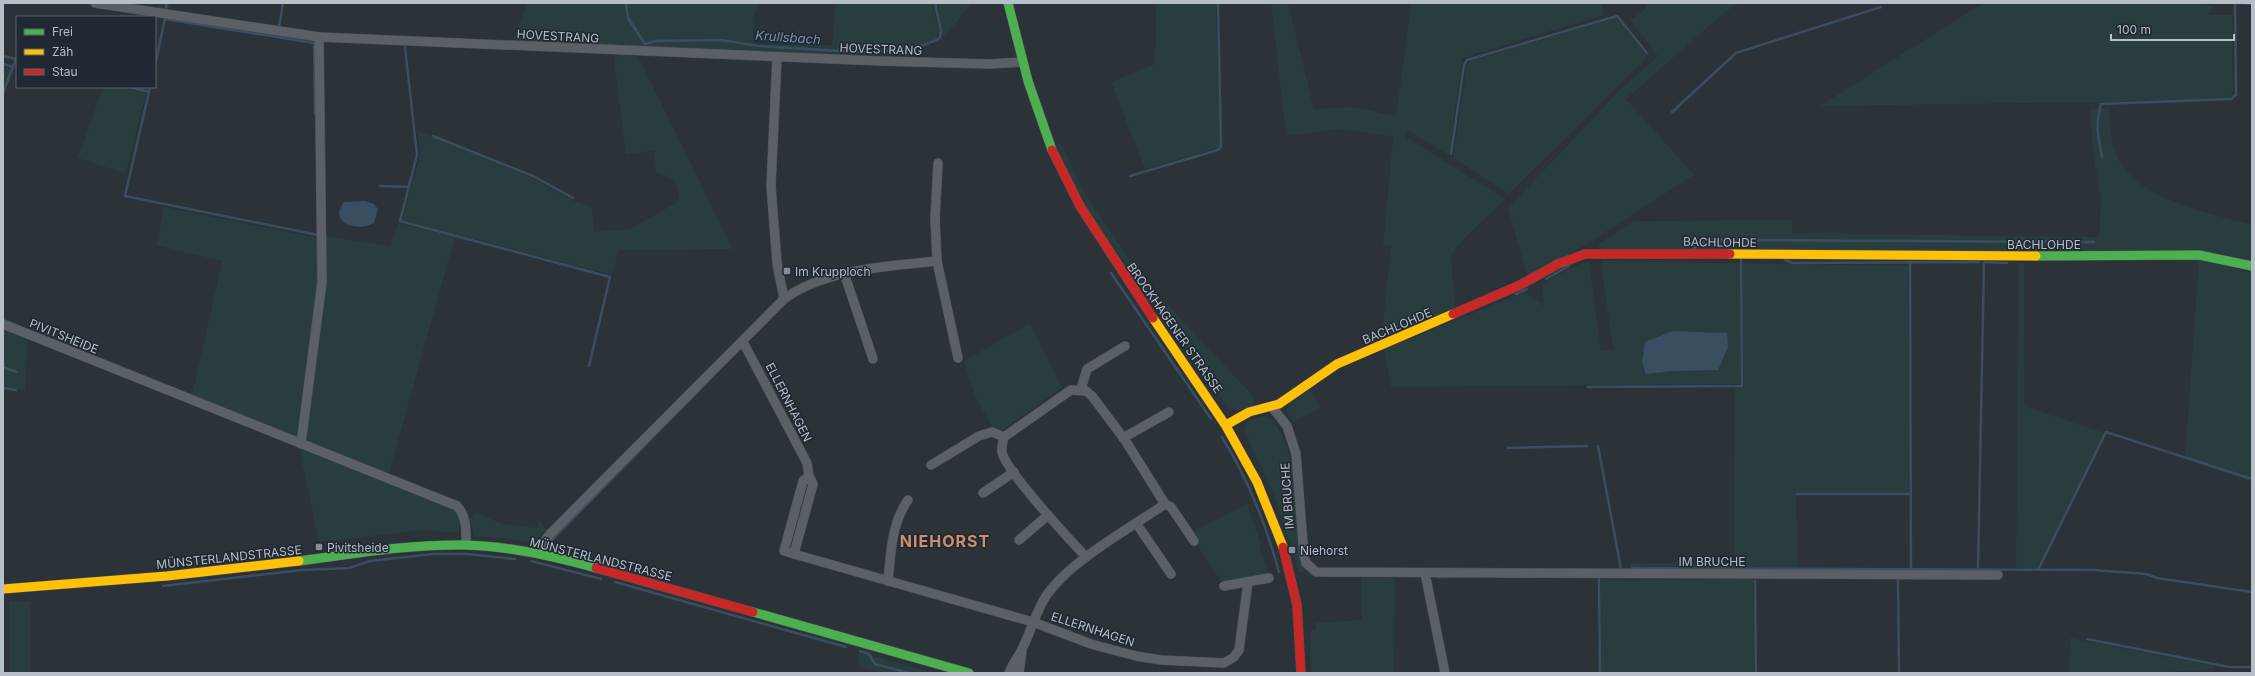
<svg xmlns="http://www.w3.org/2000/svg" width="2255" height="676" viewBox="0 0 2255 676" font-family="Inter,sans-serif">
	<style>
		.green { fill: #293d3e; fill-rule: evenodd }
		.water { fill: #3a4e61 }
		.lines { fill: none; stroke-linecap: round; stroke-linejoin: round }
		.stream { stroke: #3a4e61; stroke-width: 2.5 }
		.street-casing { stroke: #494e53; stroke-width: 10 }
		.fast-casing { stroke: #494e53; stroke-width: 10 }
		.slow-casing { stroke: #494e53; stroke-width: 10 }
		.jam-casing { stroke: #494e53; stroke-width: 10 }
		.street { stroke: #5b6066; stroke-width: 9 }
		.fast { stroke: #4caf50; stroke-width: 9 }
		.slow { stroke: #ffc107; stroke-width: 9 }
		.jam { stroke: #c62828; stroke-width: 9 }
		.poi-dot { fill: #858d96; stroke: #1f2833; stroke-width: 1.5 }
		.labels { text-anchor: middle; dominant-baseline: central; stroke-width: 3; stroke-linejoin: round; paint-order: stroke }
		.street-label { font-size: 12px; fill: #b6bec8; stroke: #1f2833 }
		.poi-label { font-size: 12px; fill: #b6bec8; stroke: #1f2833; text-anchor: start }
		.water-label { font-size: 13px; font-style: italic; fill: #7891aa; stroke: #1f2833 }
		.district-label { font-size: 16px; font-weight: bold; letter-spacing: 1px; fill: #cf8f6a; stroke: #1f2833 }
	</style>
	<rect width="100%" height="100%" fill="#2b3238"/>
	<g class="green">
		<path d="M158 3H170L169 9 158 8Z"/>
		<path d="M528 3H761L755 12 753 44 832 45 836 3H933L938 31 936 39 911 47V56L778 53 515 41V34Z"/>
		<path d="M938 3H972L945 36 942 34Z"/>
		<path d="M1156 3H1216L1220 146 1217 148 1145 169 1111 82 1155 64Z"/>
		<path d="M1271 3H1288L1314 109 1353 107 1396 116 1411 3H1601L1604 15 1462 58 1449 155 1407 130 1406 137 1505 199 1457 246 1451 256 1455 308 1388 338 1382 333 1391 245H1383L1393 137 1340 129 1286 136Z"/>
		<path d="M1646 3H1739L1725 12 1626 99 1694 175 1582 247 1527 276 1508 208 1619 91 1658 56 1631 21 1646 8Z"/>
		<path d="M1983 3H2195L2212 6 2209 15H2232L2233 92 2229 98 2109 102 1820 106Z"/>
		<path d="M1616 18 1646 54 1645 60 1509 194 1453 158 1467 66 1470 61Z"/>
		<path d="M619 54 638 56 733 249 619 250 612 275 402 220 420 155 418 131 532 178 572 200 592 207 594 232 630 229 679 201C679 182 673 178 656 172L654 151 626 154 614 59Z"/>
		<path d="M3 67 11 69 3 90Z"/>
		<path d="M103 87H119L146 94 126 174 78 158Z"/>
		<path d="M2109 108C2110 121 2110 136 2114 148 2128 199 2208 212 2252 225V262L1598 249 1600 243 1634 221 1792 220V233L2099 237 2101 198 2093 154 2090 109Z"/>
		<path d="M1061 143 1086 195 1139 274 1254 397 1253 406 1239 410 1229 409C1196 363 1163 316 1130 270 1102 231 1074 191 1057 145Z"/>
		<path d="M164 207 318 238V281L301 436 297 438 192 395 222 261 156 245Z"/>
		<path d="M398 223 455 237 389 473 308 442V431L326 283V236L390 246Z"/>
		<path d="M2199 260 2252 272V482L2185 459Z"/>
		<path d="M1601 261 1908 266 1909 493H1796L1798 568 1631 566V563H1734L1735 388H1744L1742 307 1740 308V384L1391 387 1384 349 1525 292 1544 306 1542 283 1580 264 1589 262 1601 351 1613 350ZM1672 331 1727 333 1674 371 1647 374 1645 342Z"/>
		<path d="M2019 264H2024V406L2104 433 2038 569 2016 568Z"/>
		<path d="M1030 323 1062 387 1003 430 995 431 975 397 964 361Z"/>
		<path d="M3 329 28 339 25 390 3 387Z"/>
		<path d="M1310 389 1321 407 1294 422 1286 411 1289 403Z"/>
		<path d="M1262 416 1272 419C1300 457 1296 511 1300 557L1304 566V572H1299L1273 492 1244 430 1247 422Z"/>
		<path d="M302 448 454 508 460 519 459 533 424 530 319 542 300 452Z"/>
		<path d="M1247 504 1261 544 1260 547 1268 574 1226 582 1221 581 1197 545 1199 543 1193 532Z"/>
		<path d="M476 513 503 524 537 528 539 519 546 530 534 542 474 536 470 519Z"/>
		<path d="M1361 578H1395L1394 673H1311L1310 631 1316 630 1315 623 1362 620Z"/>
		<path d="M1753 579 1754 673H1601V580Z"/>
		<path d="M30 601V673H10L9 602Z"/>
		<path d="M2070 638 2214 666V669L2148 673H2076L2069 671Z"/>
		<path d="M859 652 934 673H882L860 667 858 658Z"/>
	</g>
	<g class="water">
		<path d="M365 201 374 204 378 209 374 223C359 232 327 224 344 202Z"/>
		<path d="M1672 331 1727 333 1728 347 1718 370 1674 371 1646 374 1642 362 1645 342Z"/>
	</g>
	<g class="lines">
		<g class="stream">
			<path d="M626 3 628 18 645 44 656 41 721 40 759 46 856 52 910 50 937 40 940 37 941 31 935 3"/>
			<path d="M2240 3 2252 4"/>
			<path d="M166 8 167 3"/>
			<path d="M165 19 314 43 315 114"/>
			<path d="M279 27 283 3"/>
			<path d="M405 47 417 155 400 221 610 277 589 366"/>
			<path d="M3 56 16 59"/>
			<path d="M3 64 13 67"/>
			<path d="M155 66 165 18"/>
			<path d="M129 87 149 92 150 87"/>
			<path d="M149 92 125 196 318 235"/>
			<path d="M3 93 16 59"/>
			<path d="M1672 112 1736 53 1881 7"/>
			<path d="M433 136 533 176 573 198"/>
			<path d="M1451 154 1464 65 1467 60 1617 16 1647 53"/>
			<path d="M2102 157C2098 138 2095 123 2101 104L2231 99 2236 95 2235 3"/>
			<path d="M1130 176 1218 150 1221 146 1218 3"/>
			<path d="M380 186 409 187"/>
			<path d="M1694 248 1708 240 2094 242"/>
			<path d="M1785 260 1793 263 1979 262"/>
			<path d="M1910 262 1911 570"/>
			<path d="M1984 262 2007 263"/>
			<path d="M1111 273 1211 419"/>
			<path d="M1546 279 1569 266"/>
			<path d="M1516 294 1527 289"/>
			<path d="M3 367 17 372"/>
			<path d="M1588 387 1742 386 1741 260"/>
			<path d="M3 388 16 390"/>
			<path d="M1222 437C1248 479 1266 524 1279 572"/>
			<path d="M1598 446 1621 569"/>
			<path d="M1508 448 1587 446"/>
			<path d="M1797 494H1911"/>
			<path d="M551 541 709 380"/>
			<path d="M531 561 601 579"/>
			<path d="M1632 568 2094 570 2146 574 2157 578 2252 592"/>
			<path d="M1978 570 1984 262"/>
			<path d="M2038 570 2106 432 2252 479"/>
			<path d="M1438 577H1449"/>
			<path d="M1599 577 1600 673"/>
			<path d="M1898 578 1899 673"/>
			<path d="M1755 581 1756 673"/>
			<path d="M615 582 846 647"/>
			<path d="M163 586 302 570 349 568 370 561 433 554H467L515 559"/>
			<path d="M2087 639 2229 667H2252"/>
			<path d="M860 651 869 654 875 664 909 673"/>
		</g>
		<g class="street-casing">
			<g id="street">
				<path d="M95 3 319 37 880 61 989 64 1022 62"/>
				<path d="M777 57 771 186 777 263 784 299"/>
				<path d="M938 163 935 218 937 261 958 358"/>
				<path d="M844 273 873 359"/>
				<path d="M3 324 457 506C467 516 466 531 466 545"/>
				<path d="M743 342 807 463 809 476"/>
				<path d="M1081 389 1087 369 1125 346"/>
				<path d="M1272 407 1287 426 1296 454 1304 556 1306 563 1316 572 1998 575"/>
				<path d="M1123 438 1169 412"/>
				<path d="M301 444 322 282 319 37"/>
				<path d="M931 465 979 436 992 432 1004 437"/>
				<path d="M983 493 1014 472"/>
				<path d="M1136 523 1171 574"/>
				<path d="M1019 540 1048 515"/>
				<path d="M540 554 542 545 550 534 784 299C824 269 890 266 937 261"/>
				<path d="M794 554 784 551 803 481 809 476 813 484 794 554 1033 622 1091 644 1136 656 1161 660 1224 663 1234 657 1239 650 1248 582"/>
				<path d="M1086 557C1070 540 1005 470 1002 452 1001 447 1003 442 1004 437L1071 390 1086 391 1092 396 1125 440 1165 504 1171 507 1194 541"/>
				<path d="M1425 573 1445 673"/>
				<path d="M888 581C891 553 891 524 908 500"/>
				<path d="M1224 586 1269 578"/>
				<path d="M1009 673C1012 664 1018 658 1022 649 1031 632 1035 613 1046 596 1071 560 1129 529 1165 504"/>
				<path d="M1019 673 1022 651"/>
			</g>
		</g>
		<g class="fast-casing">
			<g id="fast">
				<path d="M1008 3 1028 81 1052 150"/>
				<path d="M2036 256 2199 255 2252 266"/>
				<path d="M299 561C354 554 409 544 465 545 509 546 554 556 596 568"/>
				<path d="M753 612 969 673"/>
			</g>
		</g>
		<g class="slow-casing">
			<g id="slow">
				<path d="M1730 254 2036 256"/>
				<path d="M1153 318 1226 426 1257 482 1283 547"/>
				<path d="M1226 425 1249 412 1279 404 1337 364 1453 314"/>
				<path d="M3 589 167 576 299 561"/>
			</g>
		</g>
		<g class="jam-casing">
			<g id="jam">
				<path d="M1052 150 1080 206 1153 318"/>
				<path d="M1453 314 1520 285 1558 264 1585 254H1730"/>
				<path d="M1283 547 1297 605 1301 673"/>
				<path d="M596 568 753 612"/>
			</g>
		</g>
		<use href="#street" class="street"/>
		<use href="#fast" class="fast"/>
		<use href="#slow" class="slow"/>
		<use href="#jam" class="jam"/>
	</g>
	<g class="poi-dot">
		<rect x="783" y="267" width="8" height="8" rx="2"/>
		<rect x="315" y="543" width="8" height="8" rx="2"/>
		<rect x="1288" y="546" width="8" height="8" rx="2"/>
	</g>
	<g class="labels">
		<g class="street-label">
			<text transform="translate(558 36) rotate(3)">HOVESTRANG</text>
			<text transform="translate(881 49) rotate(2)">HOVESTRANG</text>
			<text transform="translate(1720 242) rotate(1)">BACHLOHDE</text>
			<text x="2044" y="244">BACHLOHDE</text>
			<text transform="translate(1397 326) rotate(-23)">BACHLOHDE</text>
			<text transform="translate(1175 328) rotate(55)">BROCKHAGENER STRASSE</text>
			<text transform="translate(64 336) rotate(22)">PIVITSHEIDE</text>
			<text transform="translate(789 402) rotate(63)">ELLERNHAGEN</text>
			<text transform="translate(1287 496) rotate(-94)">IM BRUCHE</text>
			<text transform="translate(229 557) rotate(-6)">MÜNSTERLANDSTRASSE</text>
			<text transform="translate(601 559) rotate(14)">MÜNSTERLANDSTRASSE</text>
			<text x="1712" y="561">IM BRUCHE</text>
			<text transform="translate(1093 629) rotate(18)">ELLERNHAGEN</text>
		</g>
		<g class="poi-label">
			<text x="795" y="271">Im Krupploch</text>
			<text x="327" y="547">Pivitsheide</text>
			<text x="1300" y="550">Niehorst</text>
		</g>
		<g class="water-label">
			<text transform="translate(788 37) rotate(4)">Krullsbach</text>
		</g>
		<g class="district-label">
			<text x="945" y="541">NIEHORST</text>
		</g>
	</g>
	<rect width="2255" height="676" fill="none" stroke="#b6bec8" stroke-width="8"/>
	<rect x="16" y="16" width="140" height="72" fill="#1f2833" stroke="#5b646f"/>
	<rect x="24" y="29" width="20" height="6" fill="#4caf50" stroke="#5b646f"/>
	<text x="52" y="36" font-size="12" fill="#b6bec8">Frei</text>
	<rect x="24" y="49" width="20" height="6" fill="#ffc107" stroke="#5b646f"/>
	<text x="52" y="56" font-size="12" fill="#b6bec8">Zäh</text>
	<rect x="24" y="69" width="20" height="6" fill="#c62828" stroke="#5b646f"/>
	<text x="52" y="76" font-size="12" fill="#b6bec8">Stau</text>
	<path d="M2111 34v6h123v-6" fill="none" stroke="#b6bec8" stroke-width="2"/>
	<text x="2117" y="34" font-size="12" fill="#b6bec8" stroke="#1f2833" stroke-width="3" paint-order="stroke">100 m</text>
</svg>
